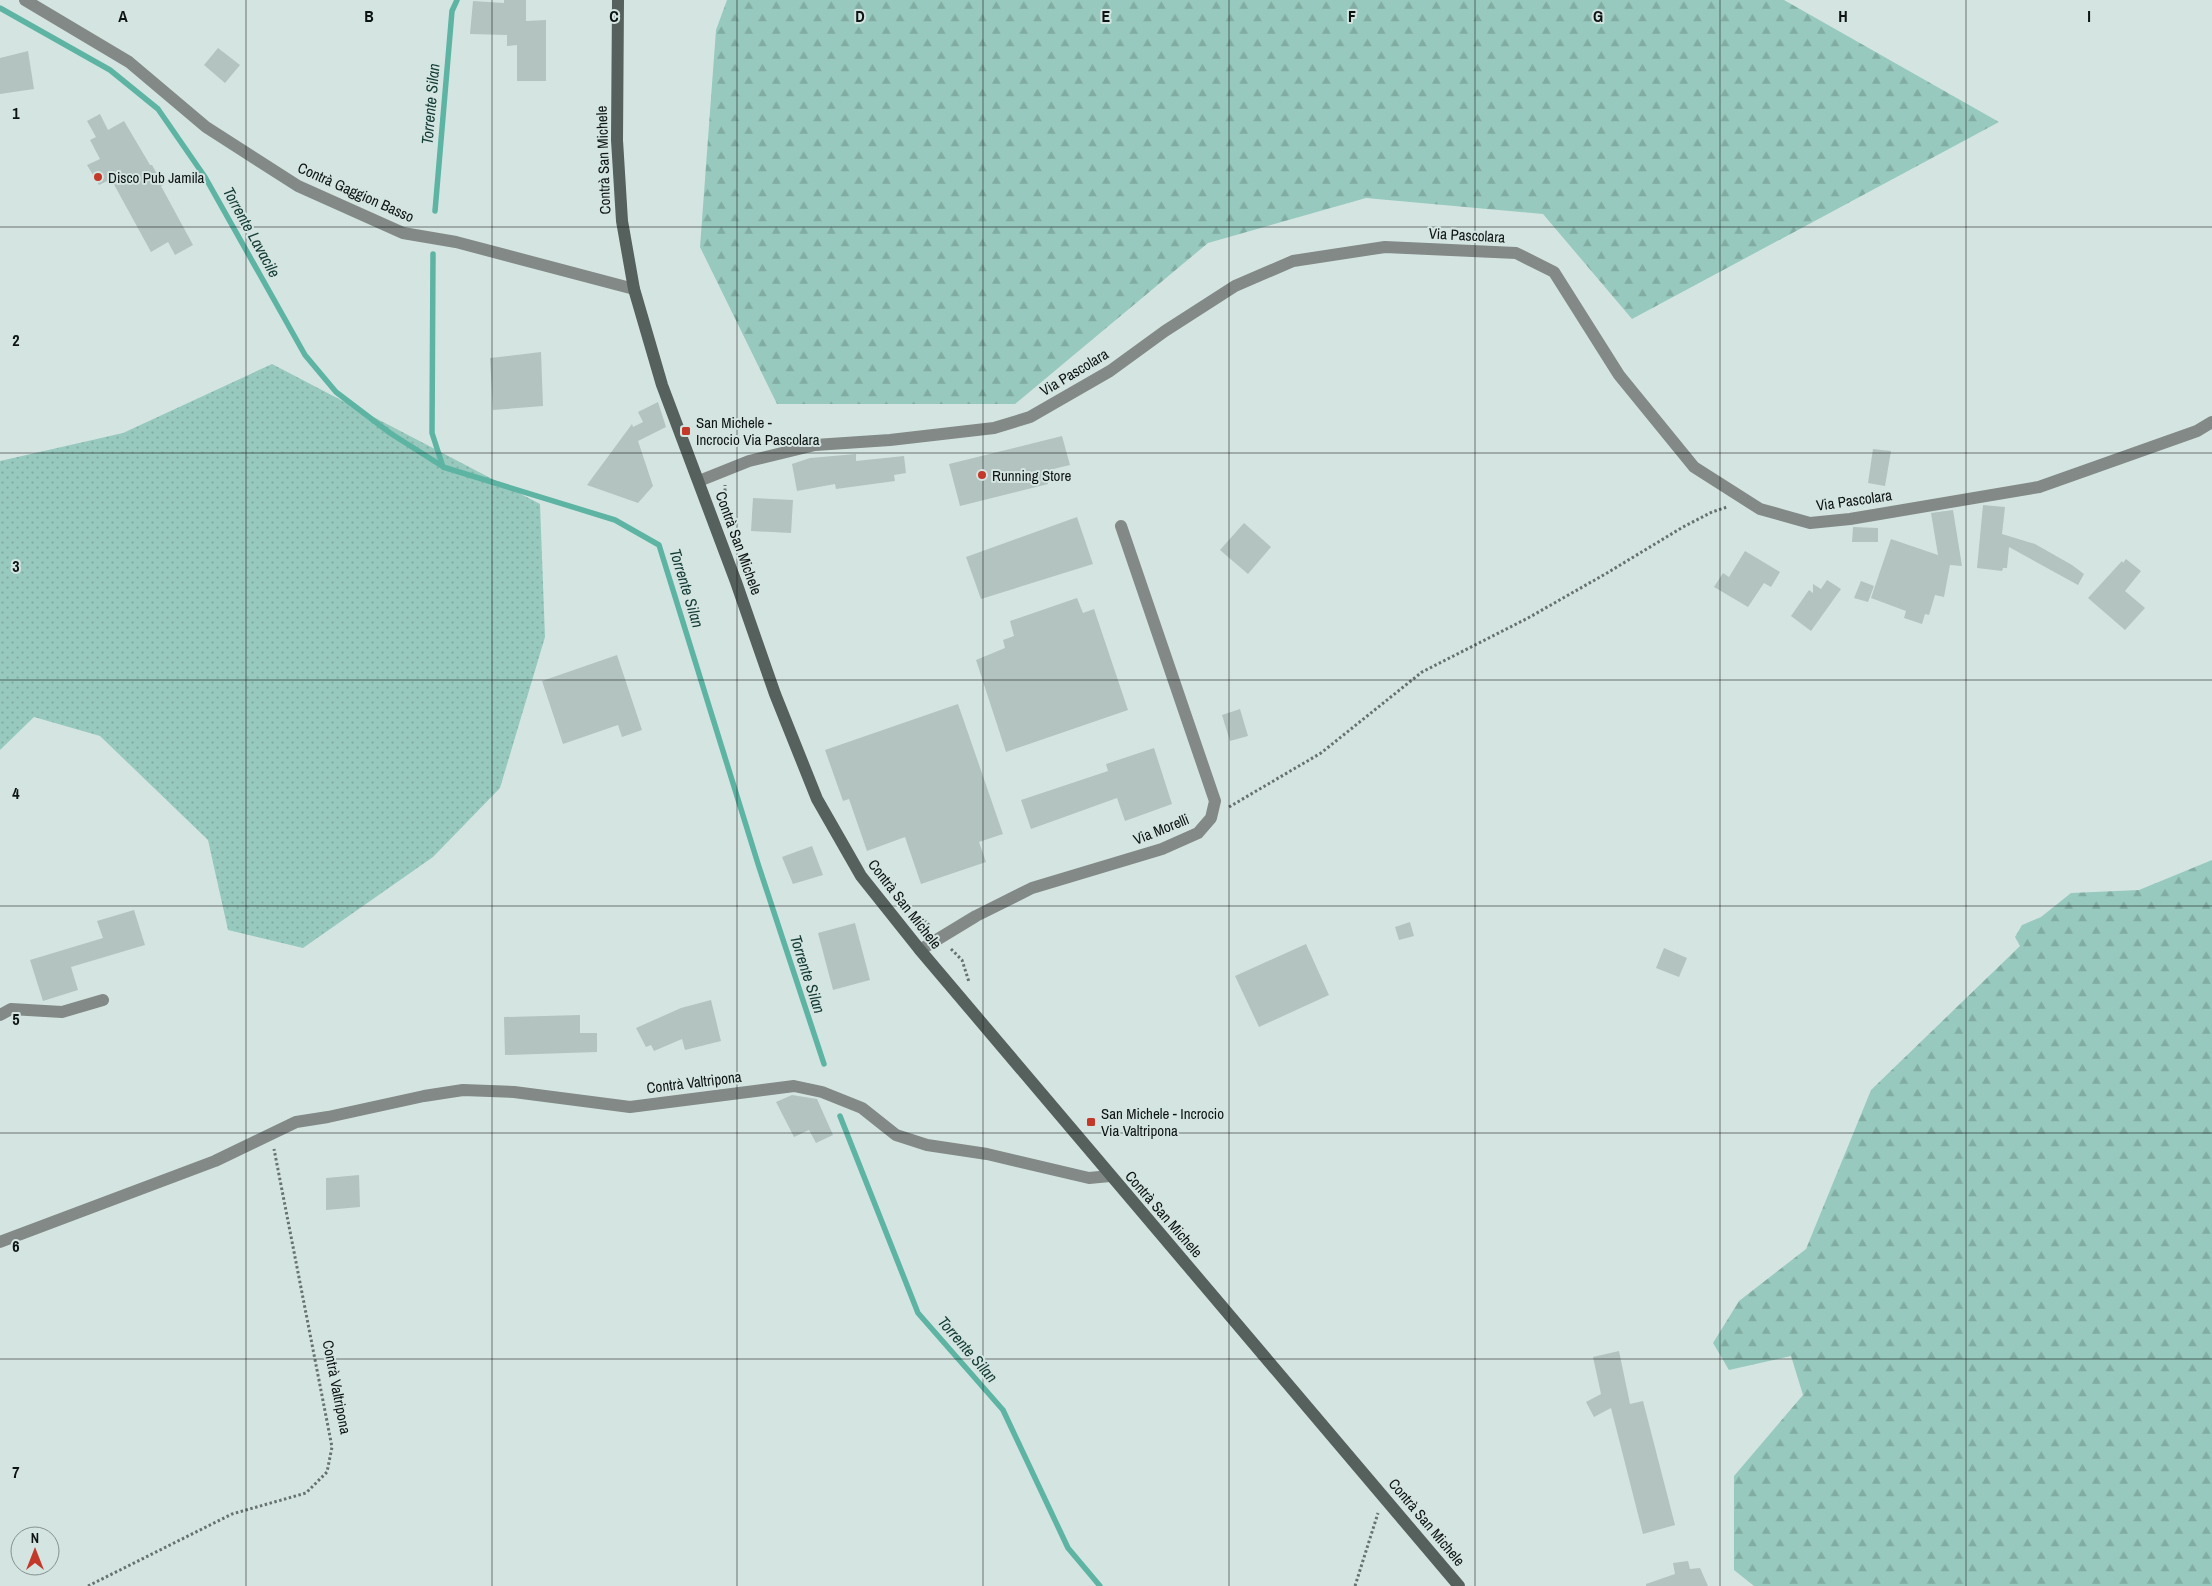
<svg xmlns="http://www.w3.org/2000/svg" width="2212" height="1586" viewBox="0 0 2212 1586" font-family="'Archivo Narrow',sans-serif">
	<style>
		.forest { fill: url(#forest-firs) }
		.park { fill: url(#park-dots) }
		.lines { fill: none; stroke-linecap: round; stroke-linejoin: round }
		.stream { stroke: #5eb4a3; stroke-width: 5.5 }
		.building { fill: #b3c3bf }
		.path { stroke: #677270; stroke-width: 3; stroke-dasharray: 2.5 2.5; stroke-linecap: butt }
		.minor { stroke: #828987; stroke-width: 12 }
		.secondary { stroke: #56605d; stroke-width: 12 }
		.grid { fill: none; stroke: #0e1413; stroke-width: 1; stroke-opacity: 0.55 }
		.poi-dot { fill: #c4382a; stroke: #d4e5e1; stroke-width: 2 }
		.labels { text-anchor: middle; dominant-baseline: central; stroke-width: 4; stroke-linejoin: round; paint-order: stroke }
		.street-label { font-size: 15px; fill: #0e1413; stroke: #d4e5e1 }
		.poi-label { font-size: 15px; fill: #0e1413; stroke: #d4e5e1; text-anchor: start }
		.water-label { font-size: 16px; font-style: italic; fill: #143c35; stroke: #d4e5e1 }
		.grid-label { font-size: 16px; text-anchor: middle; font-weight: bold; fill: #0e1413; stroke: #d4e5e1; stroke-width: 4; stroke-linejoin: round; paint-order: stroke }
	</style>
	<defs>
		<pattern id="forest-firs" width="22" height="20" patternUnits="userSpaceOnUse" patternTransform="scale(1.25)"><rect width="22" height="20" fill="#97c9be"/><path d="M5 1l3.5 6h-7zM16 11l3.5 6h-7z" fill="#81aca2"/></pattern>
		<pattern id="park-dots" width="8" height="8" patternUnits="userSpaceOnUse" patternTransform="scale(1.25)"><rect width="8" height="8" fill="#97c9be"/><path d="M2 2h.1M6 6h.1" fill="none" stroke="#81aca2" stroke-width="1.8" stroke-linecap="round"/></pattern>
	</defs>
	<rect width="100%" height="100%" fill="#d4e5e1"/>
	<g class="forest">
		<path d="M727 0H1784L1999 122 1632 319 1543 214 1366 198 1208 243 1015 404H777L700 247 716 30Z"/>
		<path d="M2212 860V1586H1754L1734 1570V1476L1803 1395 1791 1356 1729 1370 1713 1343 1739 1301 1806 1249 1871 1090 2020 946 2015 937 2022 925 2041 917 2071 893 2139 890Z"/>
	</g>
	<path class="park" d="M272 364 540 504 545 637 500 788 433 857 303 948 228 930 208 840 100 736 34 717 0 750V461L123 433Z"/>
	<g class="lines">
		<g class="stream">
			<path d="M0 8 110 70 158 109 205 177 305 355 336 392 390 433 442 466"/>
			<path d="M435 211 452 11 457 0"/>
			<path d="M433 254 432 433 443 467 615 520 659 545 759 867 824 1064"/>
			<path d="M840 1116 918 1313 1003 1410 1068 1548 1100 1586"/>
		</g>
	</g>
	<g class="building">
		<path d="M504 0H526V21L546 20V81H517V45L507 46V35L470 34 473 1 504 3Z"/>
		<path d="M218 48 240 65 225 83 204 65Z"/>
		<path d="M28 51 34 89 0 94V58Z"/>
		<path d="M100 114 108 130 124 121 150 165H152L163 185 161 186 193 245 175 255 168 242 151 252 111 179 99 185 87 165 100 159 90 140 96 137 87 121Z"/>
		<path d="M541 352 543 406 493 410 490 358Z"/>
		<path d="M658 402 666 427 638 441 653 486 638 503 587 485 632 424 633 427 643 422 638 412Z"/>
		<path d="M1062 436 1070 465 1045 471 1048 484 960 506 949 464Z"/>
		<path d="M1873 449 1891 451 1885 486 1868 483Z"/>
		<path d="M856 454V461L904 456 906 473 894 475 895 481 836 489 835 484 797 491 792 464 810 458Z"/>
		<path d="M753 498 793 500 791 533 751 531Z"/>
		<path d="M1983 505 2005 507 2002 534 2035 544 2072 565 2084 574 2078 585 2009 547 2007 568H2003L2002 571 1977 568Z"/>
		<path d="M1953 510 1962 566 1950 565 1944 597 1935 595 1929 615 1925 614 1922 624 1904 618 1906 611 1871 598 1891 539 1938 555 1931 513Z"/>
		<path d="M1077 517 1093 564 981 599 966 557Z"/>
		<path d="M1244 523 1271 547 1248 574 1220 550Z"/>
		<path d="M1853 527 1878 528V542H1852Z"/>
		<path d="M1745 551 1780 572 1771 587 1764 583 1748 607 1714 587 1723 573 1729 577Z"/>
		<path d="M2126 559 2141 571 2125 591 2145 608 2125 630 2088 598 2122 561 2123 563Z"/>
		<path d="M1827 580 1841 589 1811 631 1791 616 1809 590 1813 593V584L1821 589Z"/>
		<path d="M1861 581 1874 586 1868 602 1854 598Z"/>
		<path d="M1077 598 1083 613 1094 609 1128 710 1006 752 976 660 1005 648 1003 640 1014 636 1010 621Z"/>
		<path d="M617 655 642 730 622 737 618 725 563 744 542 681Z"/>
		<path d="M958 704 1003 834 979 842 986 862 921 884 905 837 867 851 849 799 843 801 825 750Z"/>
		<path d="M1240 709 1248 736 1230 741 1222 715Z"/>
		<path d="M1154 748 1172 804 1125 821 1117 798 1031 829 1021 800 1108 771 1106 764Z"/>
		<path d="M812 846 823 875 793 884 782 857Z"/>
		<path d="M134 910 145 945 71 967 78 990 43 1001 30 960 103 938 97 921Z"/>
		<path d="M1410 922 1414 936 1399 940 1395 927Z"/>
		<path d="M855 923 870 980 833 990 818 933Z"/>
		<path d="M1306 944 1329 995 1259 1027 1235 976Z"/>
		<path d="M1664 948 1687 958 1679 977 1656 968Z"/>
		<path d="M711 1000 721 1041 685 1050 682 1039 654 1051 651 1045 646 1047 636 1028 681 1008Z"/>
		<path d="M580 1015V1033H597V1052L505 1055 504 1017Z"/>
		<path d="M792 1095 817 1099 833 1135 816 1143 809 1130 794 1137 776 1102Z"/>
		<path d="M359 1175 360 1207 326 1210V1178Z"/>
		<path d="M1619 1351 1630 1404 1643 1401 1675 1525 1643 1534 1611 1408 1594 1417 1586 1402 1601 1394 1593 1357Z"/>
		<path d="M1688 1561 1690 1569 1700 1568 1708 1586H1646V1584L1675 1574 1673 1563Z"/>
	</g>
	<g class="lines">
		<g class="path">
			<path d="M725 506V485"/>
			<path d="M1229 807 1321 753 1422 672 1528 618 1607 573 1683 527 1712 512 1727 507"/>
			<path d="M911 913 921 917 930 926"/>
			<path d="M951 949 962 960 969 982"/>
			<path d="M88 1586 232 1514 306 1493 327 1472 332 1447 274 1149"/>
			<path d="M1355 1586 1378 1513"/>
		</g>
		<g class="minor">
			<path d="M25 0 129 62 206 127 298 186 403 233 456 242 634 289"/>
			<path d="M699 481 749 461 815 445 890 440 994 428 1030 417 1110 371 1165 331 1235 286 1293 261 1385 247 1516 253 1554 272 1619 375 1694 467 1760 509 1810 523 1850 519 2039 487 2197 431 2212 422"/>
			<path d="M920 950 976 916 1032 888 1162 849 1198 833 1211 818 1215 801 1121 526"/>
			<path d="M0 1015 11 1009 62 1012 103 1000"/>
			<path d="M0 1242 215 1161 296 1122 328 1117 424 1096 463 1090 514 1092 630 1107 794 1086 822 1092 862 1108 896 1135 927 1145 987 1154 1089 1178 1110 1176"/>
		</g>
		<path class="secondary" d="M618 0 617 140 622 221 634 289 662 385 736 582 775 694 817 799 861 876 920 950 1459 1586"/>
	</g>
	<path class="grid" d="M246 0V1586M492 0V1586M737 0V1586M983 0V1586M1229 0V1586M1475 0V1586M1720 0V1586M1966 0V1586M0 227H2212M0 453H2212M0 680H2212M0 906H2212M0 1133H2212M0 1359H2212"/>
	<g class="poi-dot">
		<circle cx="98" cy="177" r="5"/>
		<rect x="681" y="426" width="10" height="10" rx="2.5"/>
		<circle cx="982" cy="475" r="5"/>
		<rect x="1086" y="1117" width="10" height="10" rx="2.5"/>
	</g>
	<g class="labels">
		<g class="street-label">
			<text transform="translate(603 160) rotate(-92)">Contrà San Michele</text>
			<text transform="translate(356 192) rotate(24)">Contrà Gaggion Basso</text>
			<text transform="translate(1467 235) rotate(3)">Via Pascolara</text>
			<text transform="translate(1074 372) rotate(-31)">Via Pascolara</text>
			<text transform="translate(1854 500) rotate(-8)">Via Pascolara</text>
			<text transform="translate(739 543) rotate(70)">Contrà San Michele</text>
			<text transform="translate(1161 829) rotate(-22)">Via Morelli</text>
			<text transform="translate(905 904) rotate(52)">Contrà San Michele</text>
			<text transform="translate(694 1082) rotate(-7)">Contrà Valtripona</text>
			<text transform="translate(1164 1214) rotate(49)">Contrà San Michele</text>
			<text transform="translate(337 1387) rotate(79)">Contrà Valtripona</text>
			<text transform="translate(1427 1522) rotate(50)">Contrà San Michele</text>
		</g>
		<g class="poi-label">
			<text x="108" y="177">Disco Pub Jamila</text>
			<text x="696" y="422">San Michele -<tspan x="696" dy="17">Incrocio Via Pascolara</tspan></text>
			<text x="992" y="475">Running Store</text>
			<text x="1101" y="1113">San Michele - Incrocio<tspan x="1101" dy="17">Via Valtripona</tspan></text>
		</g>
		<g class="water-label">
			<text transform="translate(430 104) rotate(-85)">Torrente Silan</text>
			<text transform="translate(252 232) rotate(61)">Torrente Lavacile</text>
			<text transform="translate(687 588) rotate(73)">Torrente Silan</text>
			<text transform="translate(808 974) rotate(72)">Torrente Silan</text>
			<text transform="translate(968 1349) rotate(49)">Torrente Silan</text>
		</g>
	</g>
	<g class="grid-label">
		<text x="123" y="22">A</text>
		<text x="369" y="22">B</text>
		<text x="614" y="22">C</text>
		<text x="860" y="22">D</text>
		<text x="1106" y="22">E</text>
		<text x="1352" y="22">F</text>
		<text x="1598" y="22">G</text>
		<text x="1843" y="22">H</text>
		<text x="2089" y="22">I</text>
		<text x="16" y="119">1</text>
		<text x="16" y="346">2</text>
		<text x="16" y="572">3</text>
		<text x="16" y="799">4</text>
		<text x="16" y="1025">5</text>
		<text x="16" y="1252">6</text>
		<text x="16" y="1478">7</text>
	</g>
	<g transform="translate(35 1551)"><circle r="24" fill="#d4e5e1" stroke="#85918f"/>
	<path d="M0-4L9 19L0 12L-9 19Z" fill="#c4382a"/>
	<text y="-8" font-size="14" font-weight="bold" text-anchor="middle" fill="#0e1413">N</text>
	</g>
</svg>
